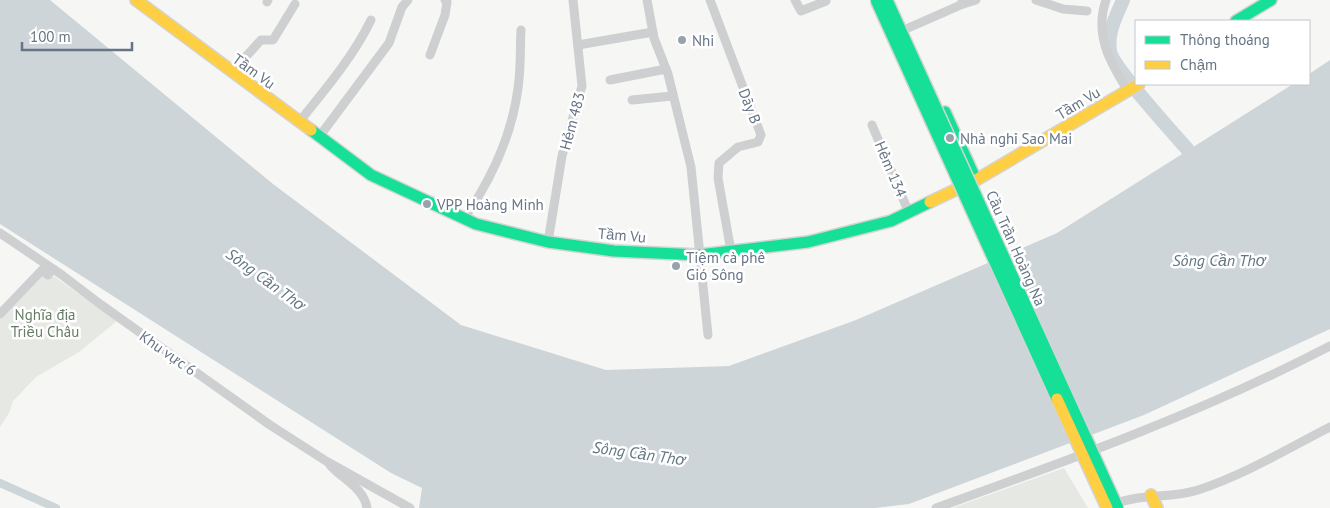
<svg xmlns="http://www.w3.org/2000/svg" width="1330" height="508" viewBox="0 0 1330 508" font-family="'PT Sans',sans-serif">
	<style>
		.green { fill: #e6e9e3 }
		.water { fill: #ced5d8 }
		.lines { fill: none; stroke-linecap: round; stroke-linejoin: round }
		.canal { stroke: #ced5d8; stroke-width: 8 }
		.river { stroke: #ced5d8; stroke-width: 14 }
		.fast-casing { stroke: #d3d4d4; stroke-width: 14 }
		.slow-casing { stroke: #d3d4d4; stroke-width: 14 }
		.street { stroke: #cecfd0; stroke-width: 9 }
		.fast { stroke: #16e098; stroke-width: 11 }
		.slow { stroke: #ffcf43; stroke-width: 11 }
		.fast-bridge-casing { stroke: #d3d4d4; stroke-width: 14; stroke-linecap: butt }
		.slow-bridge-casing { stroke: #d3d4d4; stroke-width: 14; stroke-linecap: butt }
		.fast-bridge { stroke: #16e098; stroke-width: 11 }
		.slow-bridge { stroke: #ffcf43; stroke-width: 11 }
		.poi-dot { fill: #98a2ac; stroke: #fff; stroke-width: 2 }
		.labels { text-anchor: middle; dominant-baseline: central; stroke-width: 5; stroke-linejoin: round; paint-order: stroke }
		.poi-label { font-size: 15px; fill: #667485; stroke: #fff; text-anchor: start }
		.street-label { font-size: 15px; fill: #667485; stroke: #fff }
		.park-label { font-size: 15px; fill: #677c65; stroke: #fff }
		.water-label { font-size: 16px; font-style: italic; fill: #627681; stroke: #fff }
	</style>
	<rect width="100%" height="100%" fill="#f6f6f5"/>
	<g class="green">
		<path d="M41 267 117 321 79 352 36 377 13 401 9 413 0 427V310Z"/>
		<path d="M1064 468 1088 508H952Z"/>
	</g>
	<path class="water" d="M0 0H50L273 184 461 325 606 370 729 366 856 320 1057 233 1293 84H1309V74L1330 60V329L1144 415 909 504 875 508H419L422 488 391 473 0 224Z"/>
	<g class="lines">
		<path class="canal" d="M0 483 56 508"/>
		<path class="river" d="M1123 0C1116 17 1107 32 1110 51 1112 66 1174 134 1188 150"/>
		<g class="fast-casing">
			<g id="fast">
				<path d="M1236 21 1271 0"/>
				<path d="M945 112 976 180"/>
				<path d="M311 130 371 175 476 224 548 242 614 251 699 255 808 242 891 221 930 202"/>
			</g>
		</g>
		<g class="slow-casing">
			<g id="slow">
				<path d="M136 0 311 130"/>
				<path d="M930 202 976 180 1139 84"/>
				<path d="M1151 495 1157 508"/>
			</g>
		</g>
		<g class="street">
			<path d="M647 0 654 38 668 74 691 167 708 335"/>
			<path d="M710 0 761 135 758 142 738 147 719 163 718 178 731 251"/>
			<path d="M795 0 801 11 826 1"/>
			<path d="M962 0 963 4 976 0"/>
			<path d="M1036 0 1063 9 1087 11"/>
			<path d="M1106 0C1094 35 1110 62 1128 91"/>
			<path d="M267 2 268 0"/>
			<path d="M906 29 963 4"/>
			<path d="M578 45 653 32"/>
			<path d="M430 55 445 15 447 2 445 0"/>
			<path d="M231 73 261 40H273L295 4"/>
			<path d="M610 80 666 69"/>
			<path d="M632 100 672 96"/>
			<path d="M299 122C325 90 353 57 371 20"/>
			<path d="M872 125 909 213"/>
			<path d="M319 137 389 43 402 7 408 0"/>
			<path d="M464 219C491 180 512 135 518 88 521 69 520 49 521 30"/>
			<path d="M0 233 62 275 100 304 270 425 326 461 410 508"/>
			<path d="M548 242 562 156 582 86 573 0"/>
			<path d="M0 314 42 270 48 275 52 269"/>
			<path d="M330 465C342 479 364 488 367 508"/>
			<path d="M1112 505C1140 493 1170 499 1198 490 1244 475 1287 449 1330 427"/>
			<path d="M936 508C1070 460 1203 412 1330 346"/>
		</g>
		<use href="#fast" class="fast"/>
		<use href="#slow" class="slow"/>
		<g class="fast-bridge-casing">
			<g id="fast-bridge">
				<path d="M876 0 1057 399"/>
				<path d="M887 0 1118 508"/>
			</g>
		</g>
		<g class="slow-bridge-casing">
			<path id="slow-bridge" d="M1057 399 1107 508"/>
		</g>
		<use href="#fast-bridge" class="fast-bridge"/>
		<use href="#slow-bridge" class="slow-bridge"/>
	</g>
	<g class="poi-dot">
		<circle cx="682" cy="40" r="5"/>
		<circle cx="950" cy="138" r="5"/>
		<circle cx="427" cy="204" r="5"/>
		<circle cx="676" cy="266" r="5"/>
	</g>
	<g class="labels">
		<g class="poi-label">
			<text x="692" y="40">Nhi</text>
			<text x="960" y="138">Nhà nghỉ Sao Mai</text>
			<text x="437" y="204">VPP Hoàng Minh</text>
			<text x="686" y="257">Tiệm cà phê<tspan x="686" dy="17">Gió Sông</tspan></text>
		</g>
		<g class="street-label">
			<text transform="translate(254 71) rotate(36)">Tầm Vu</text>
			<text transform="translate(1078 103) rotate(-31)">Tầm Vu</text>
			<text transform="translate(750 106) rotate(69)">Dãy B</text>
			<text transform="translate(572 121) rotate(-75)">Hẻm 483</text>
			<text transform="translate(891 169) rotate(67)">Hẻm 134</text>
			<text transform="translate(622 235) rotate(5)">Tầm Vu</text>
			<text transform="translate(1016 248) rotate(66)">Cầu Trần Hoàng Na</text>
			<text transform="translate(168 353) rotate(35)">Khu vực 6</text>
		</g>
		<g class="park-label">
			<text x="45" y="314">Nghĩa địa<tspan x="45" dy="17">Triều Châu</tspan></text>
		</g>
		<g class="water-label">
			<text x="1219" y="260">Sông Cần Thơ</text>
			<text transform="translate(266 279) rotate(36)">Sông Cần Thơ</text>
			<text transform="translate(639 453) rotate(8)">Sông Cần Thơ</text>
		</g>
	</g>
	<rect x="1135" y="20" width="175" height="65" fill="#ffffff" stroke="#c2c7ce"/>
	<rect x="1145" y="36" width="25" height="8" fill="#16e098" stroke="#c2c7ce"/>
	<text x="1180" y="45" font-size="15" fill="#667485">Thông thoáng</text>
	<rect x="1145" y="61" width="25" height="8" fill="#ffcf43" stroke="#c2c7ce"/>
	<text x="1180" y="70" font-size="15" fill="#667485">Chậm</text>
	<path d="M22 42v8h110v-8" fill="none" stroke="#667485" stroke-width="2.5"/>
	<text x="30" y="42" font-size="15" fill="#667485" stroke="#ffffff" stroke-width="4" paint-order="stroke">100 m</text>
</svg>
